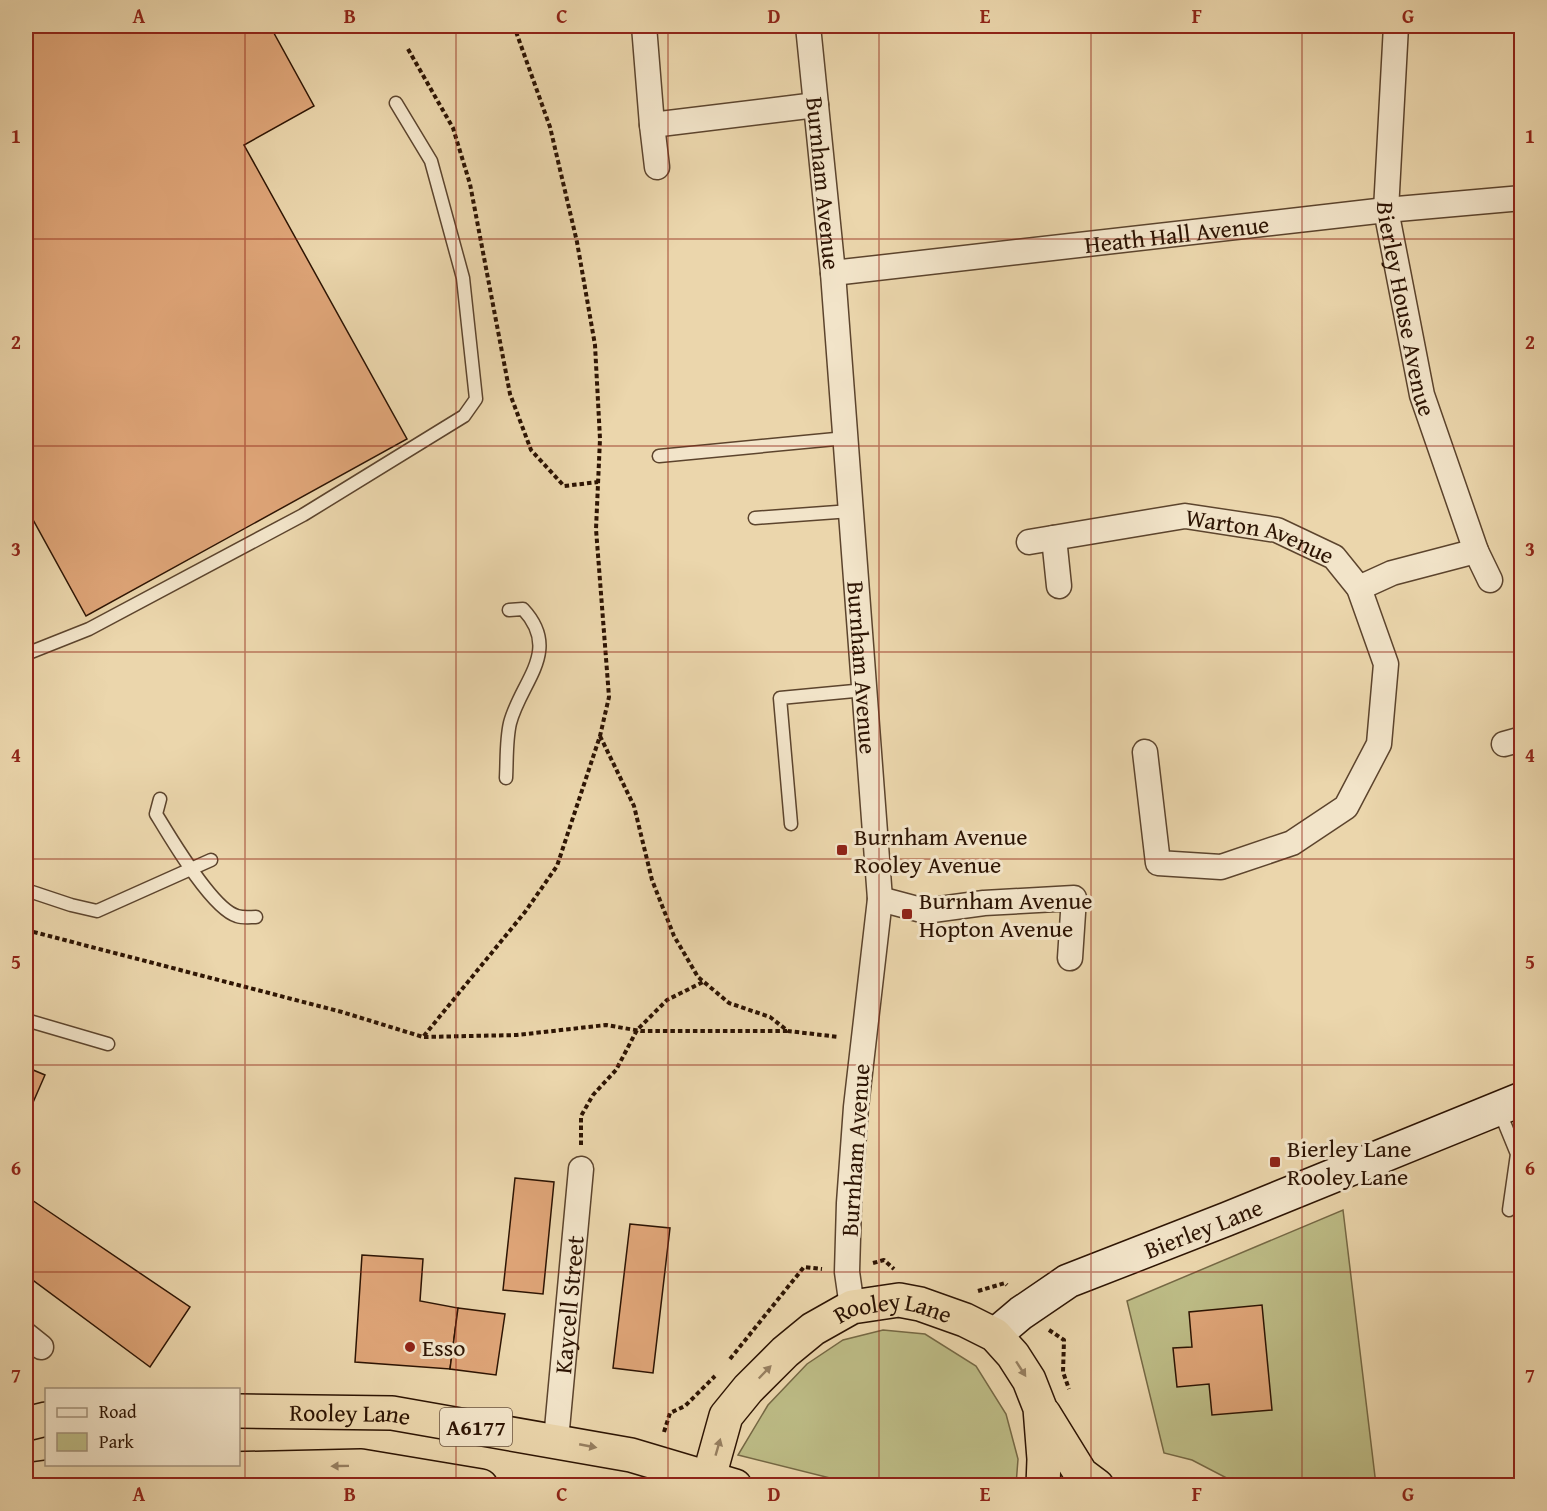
<svg xmlns="http://www.w3.org/2000/svg" width="1547" height="1511" viewBox="0 0 1547 1511" font-family="'Gentium Book Plus',serif">
	<style>
		.green { fill: #bdbc86; stroke: #756844; stroke-width: 1.5 }
		.building { fill: #dfa578; stroke: #2d1403; stroke-width: 1.5 }
		.lines { fill: none; stroke-linecap: round; stroke-linejoin: round }
		.lane-casing { stroke: #5c442d; stroke-width: 15 }
		.street-casing { stroke: #5c442d; stroke-width: 27 }
		.secondary-casing { stroke: #2d1403; stroke-width: 36 }
		.highway-casing { stroke: #2d1403; stroke-width: 36 }
		.path { stroke: #2d1403; stroke-width: 4; stroke-dasharray: 4.5 3; stroke-linecap: butt }
		.lane { stroke: #f2e4c9; stroke-width: 12 }
		.street { stroke: #f2e4c9; stroke-width: 24 }
		.secondary { stroke: #f2e4c9; stroke-width: 33 }
		.highway { stroke: #ebd6ac; stroke-width: 33 }
		.oneway { fill: #967f60 }
		.grid { fill: none; stroke: #8f2418; stroke-width: 1.5; stroke-opacity: 0.55 }
		.poi-dot { fill: #8f2418; stroke: #f2e4c9; stroke-width: 2 }
		.labels { text-anchor: middle; dominant-baseline: central; stroke-width: 6; stroke-linejoin: round; paint-order: stroke }
		.shield { fill: #f2e4c9; stroke: #68523e; stroke-width: 1.5 }
		.shield-label { font-size: 22px; font-weight: bold; fill: #2d1403 }
		.street-label { font-size: 24px; fill: #2d1403; stroke: #f2e4c9 }
		.poi-label { font-size: 24px; fill: #2d1403; stroke: #f2e4c9; text-anchor: start }
		.neatline { fill: none; stroke: #8f2418; stroke-width: 2 }
		.grid-label { font-size: 20px; text-anchor: middle; font-weight: bold; fill: #8f2418 }
	</style>
	<rect width="100%" height="100%" fill="#ebd6ac"/>
	<filter id="stains"><feTurbulence type="fractalNoise" baseFrequency=".00333" numOctaves="4"/><feColorMatrix values="0 0 0 0 .2 0 0 0 0 .09 0 0 0 0 .02 0 0 0 .5 -.17"/></filter>
	<radialGradient id="worn" r=".72"><stop offset=".6" stop-color="#630" stop-opacity="0"/><stop offset="1" stop-color="#630" stop-opacity=".3"/></radialGradient>
	<g class="green">
		<path d="M1343 1210 1376 1485H1240L1192 1460 1164 1453 1127 1301Z"/>
		<path d="M883 1330 925 1334 976 1366 1006 1414 1018 1459 1016 1485H858L738 1455 768 1405 807 1364 843 1340Z"/>
	</g>
	<g class="building">
		<path d="M26 26H270L314 106 244 145 407 439 86 616 26 507Z"/>
		<path d="M26 1067 45 1075 31 1107 26 1105Z"/>
		<path d="M515 1178 554 1182 543 1294 503 1290Z"/>
		<path d="M26 1196 190 1307 150 1367 26 1275Z"/>
		<path d="M630 1224 670 1228 653 1373 613 1368Z"/>
		<path d="M362 1255 423 1259 420 1301 458 1308 450 1369 355 1362Z"/>
		<path d="M1262 1305 1272 1410 1212 1415 1209 1384 1177 1387 1173 1348 1192 1347 1189 1312Z"/>
		<path d="M458 1308 505 1314 496 1375 450 1369Z"/>
	</g>
	<g class="lines">
		<g class="lane-casing">
			<g id="lane">
				<path d="M659 456 846 438"/>
				<path d="M755 518 851 511"/>
				<path d="M26 654 89 629 303 515 464 416 476 399 463 278 431 161 396 103"/>
				<path d="M506 778C507 760 506 740 510 723 521 681 562 651 523 609L509 610"/>
				<path d="M160 799 156 814C170 837 212 909 237 916 243 918 250 917 256 917"/>
				<path d="M791 824 780 698 865 690"/>
				<path d="M26 890 71 905 97 911 211 860"/>
				<path d="M26 1020 108 1044"/>
				<path d="M1499 1110 1517 1154 1509 1210"/>
			</g>
		</g>
		<g class="street-casing">
			<g id="street">
				<path d="M644 26 652 125 816 105"/>
				<path id="s1" d="M808 26 833 273 880 899 856 1107 849 1203 847 1272 852 1307"/>
				<path id="s2" d="M1396 26 1386 210 1422 395 1476 551 1490 580"/>
				<path d="M652 125 657 167"/>
				<path id="s3" d="M833 273 1386 210 1522 198"/>
				<path d="M1054 538 1059 586"/>
				<path id="s4" d="M1029 542 1185 516 1277 530 1334 557 1359 588 1386 664 1379 744 1346 807 1292 843 1221 867 1158 863 1145 752"/>
				<path d="M1359 588 1392 573 1476 551"/>
				<path d="M1504 744 1522 739"/>
				<path d="M880 899 925 911 984 903 1074 898 1070 958"/>
				<path d="M26 1335 41 1347"/>
				<path id="s5" d="M556 1440 581 1169"/>
			</g>
		</g>
		<g class="secondary-casing">
			<g id="secondary">
				<path id="s6" d="M995 1335 1021 1313 1068 1281 1227 1219 1522 1099"/>
			</g>
		</g>
		<g class="highway-casing">
			<g id="highway">
				<path id="s7" d="M238 1411 392 1413 631 1455 735 1486"/>
				<path d="M1044 1414 1081 1474 1097 1486"/>
				<path d="M26 1424 46 1419"/>
				<path d="M26 1480 100 1470 139 1471 361 1466 481 1486"/>
				<path id="s8" d="M711 1486 709 1477 726 1416 748 1389 785 1352 813 1329 852 1307 899 1300 920 1304 965 1320 995 1335 1013 1355 1029 1380 1040 1408 1044 1459 1043 1486"/>
			</g>
		</g>
		<g class="path">
			<path d="M408 49 453 128 470 184 510 394 531 450 564 486 598 482"/>
			<path d="M600 736 634 806 652 880 674 936 698 977 729 1003 770 1017 788 1031 839 1037"/>
			<path d="M26 930 342 1012 423 1037 525 912 557 866 600 736 609 697 596 529 600 439 595 345 577 242 550 127 514 26"/>
			<path d="M424 1037 517 1035 606 1025 641 1031H787"/>
			<path d="M581 1145V1116L593 1095 616 1070 637 1030 667 1000 703 982"/>
			<path d="M873 1263 884 1260 894 1269"/>
			<path d="M978 1291 1005 1283 1007 1285"/>
			<path d="M1049 1330 1064 1340 1063 1372 1069 1389"/>
			<path d="M730 1359 804 1267 822 1269"/>
			<path d="M664 1432 670 1413 685 1406 715 1376"/>
		</g>
		<use href="#lane" class="lane"/>
		<use href="#street" class="street"/>
		<use href="#secondary" class="secondary"/>
		<use href="#highway" class="highway"/>
	</g>
	<defs><path id="oneway-solid" d="M-6-.8H1V-3.2L6.5 0L1 3.2V.8H-6Z" transform="scale(1.5)"/></defs>
	<g class="oneway">
		<use href="#oneway-solid" transform="translate(1021 1369) rotate(57)"/>
		<use href="#oneway-solid" transform="translate(765 1372) rotate(-46)"/>
		<use href="#oneway-solid" transform="translate(588 1446) rotate(11)"/>
		<use href="#oneway-solid" transform="translate(718 1447) rotate(-74)"/>
		<use href="#oneway-solid" transform="translate(340 1466) rotate(179)"/>
	</g>
	<path class="grid" d="M245 26V1486M456 26V1486M668 26V1486M879 26V1486M1091 26V1486M1302 26V1486M26 239H1522M26 446H1522M26 652H1522M26 859H1522M26 1065H1522M26 1272H1522"/>
	<g class="poi-dot">
		<rect x="836" y="844" width="12" height="12" rx="3"/>
		<rect x="901" y="908" width="12" height="12" rx="3"/>
		<rect x="1269" y="1156" width="12" height="12" rx="3"/>
		<circle cx="410" cy="1347" r="6"/>
	</g>
	<g class="labels">
		<rect class="shield" x="440" y="1408" width="72" height="38" rx="4.5"/>
		<g class="shield-label">
			<text x="476" y="1427">A6177</text>
		</g>
		<g class="street-label">
			<text stroke="none"><textPath href="#s1" startOffset="158">Burnham Avenue</textPath></text>
			<text stroke="none"><textPath href="#s3" startOffset="346">Heath Hall Avenue</textPath></text>
			<text stroke="none"><textPath href="#s2" startOffset="285">Bierley House Avenue</textPath></text>
			<text stroke="none"><textPath href="#s4" startOffset="236">Warton Avenue</textPath></text>
			<text stroke="none"><textPath href="#s1" startOffset="644">Burnham Avenue</textPath></text>
			<text transform="translate(855 1150) rotate(-86)">Burnham Avenue</text>
			<text stroke="none"><textPath href="#s6" startOffset="236">Bierley Lane</textPath></text>
			<text stroke="none"><textPath href="#s5" startOffset="136">Kaycell Street</textPath></text>
			<text stroke="none"><textPath href="#s8" startOffset="282">Rooley Lane</textPath></text>
			<text stroke="none"><textPath href="#s7" startOffset="112">Rooley Lane</textPath></text>
		</g>
		<g class="poi-label">
			<text x="854" y="836">Burnham Avenue<tspan x="854" dy="28">Rooley Avenue</tspan></text>
			<text x="919" y="900">Burnham Avenue<tspan x="919" dy="28">Hopton Avenue</tspan></text>
			<text x="1287" y="1148">Bierley Lane<tspan x="1287" dy="28">Rooley Lane</tspan></text>
			<text x="422" y="1347">Esso</text>
		</g>
	</g>
	<rect width="1547" height="1511" fill="none" stroke="#ebd6ac" stroke-width="66"/>
	<rect x="45" y="1388" width="195" height="78" fill="#f2e4c9" stroke="#a3917a" stroke-width="1.5"/>
	<rect x="57" y="1408" width="30" height="9" fill="#f2e4c9" stroke="#a3917a" stroke-width="1.5"/>
	<text x="99" y="1418" font-size="18" fill="#2d1403">Road</text>
	<rect x="57" y="1433" width="30" height="18" fill="#bdbc86" stroke="#a3917a" stroke-width="1.5"/>
	<text x="99" y="1448" font-size="18" fill="#2d1403">Park</text>
	<rect x="33" y="33" width="1481" height="1445" class="neatline"/>
	<g class="grid-label">
		<text x="139" y="23">A</text>
		<text x="350" y="23">B</text>
		<text x="562" y="23">C</text>
		<text x="774" y="23">D</text>
		<text x="985" y="23">E</text>
		<text x="1197" y="23">F</text>
		<text x="1408" y="23">G</text>
		<text x="16" y="143">1</text>
		<text x="1530" y="143">1</text>
		<text x="16" y="349">2</text>
		<text x="1530" y="349">2</text>
		<text x="16" y="556">3</text>
		<text x="1530" y="556">3</text>
		<text x="16" y="762">4</text>
		<text x="1530" y="762">4</text>
		<text x="16" y="969">5</text>
		<text x="1530" y="969">5</text>
		<text x="16" y="1175">6</text>
		<text x="1530" y="1175">6</text>
		<text x="16" y="1382">7</text>
		<text x="1530" y="1382">7</text>
		<text x="139" y="1501">A</text>
		<text x="350" y="1501">B</text>
		<text x="562" y="1501">C</text>
		<text x="774" y="1501">D</text>
		<text x="985" y="1501">E</text>
		<text x="1197" y="1501">F</text>
		<text x="1408" y="1501">G</text>
	</g>
	<rect width="100%" height="100%" filter="url(#stains)"/>
	<rect width="100%" height="100%" fill="url(#worn)"/>
</svg>
